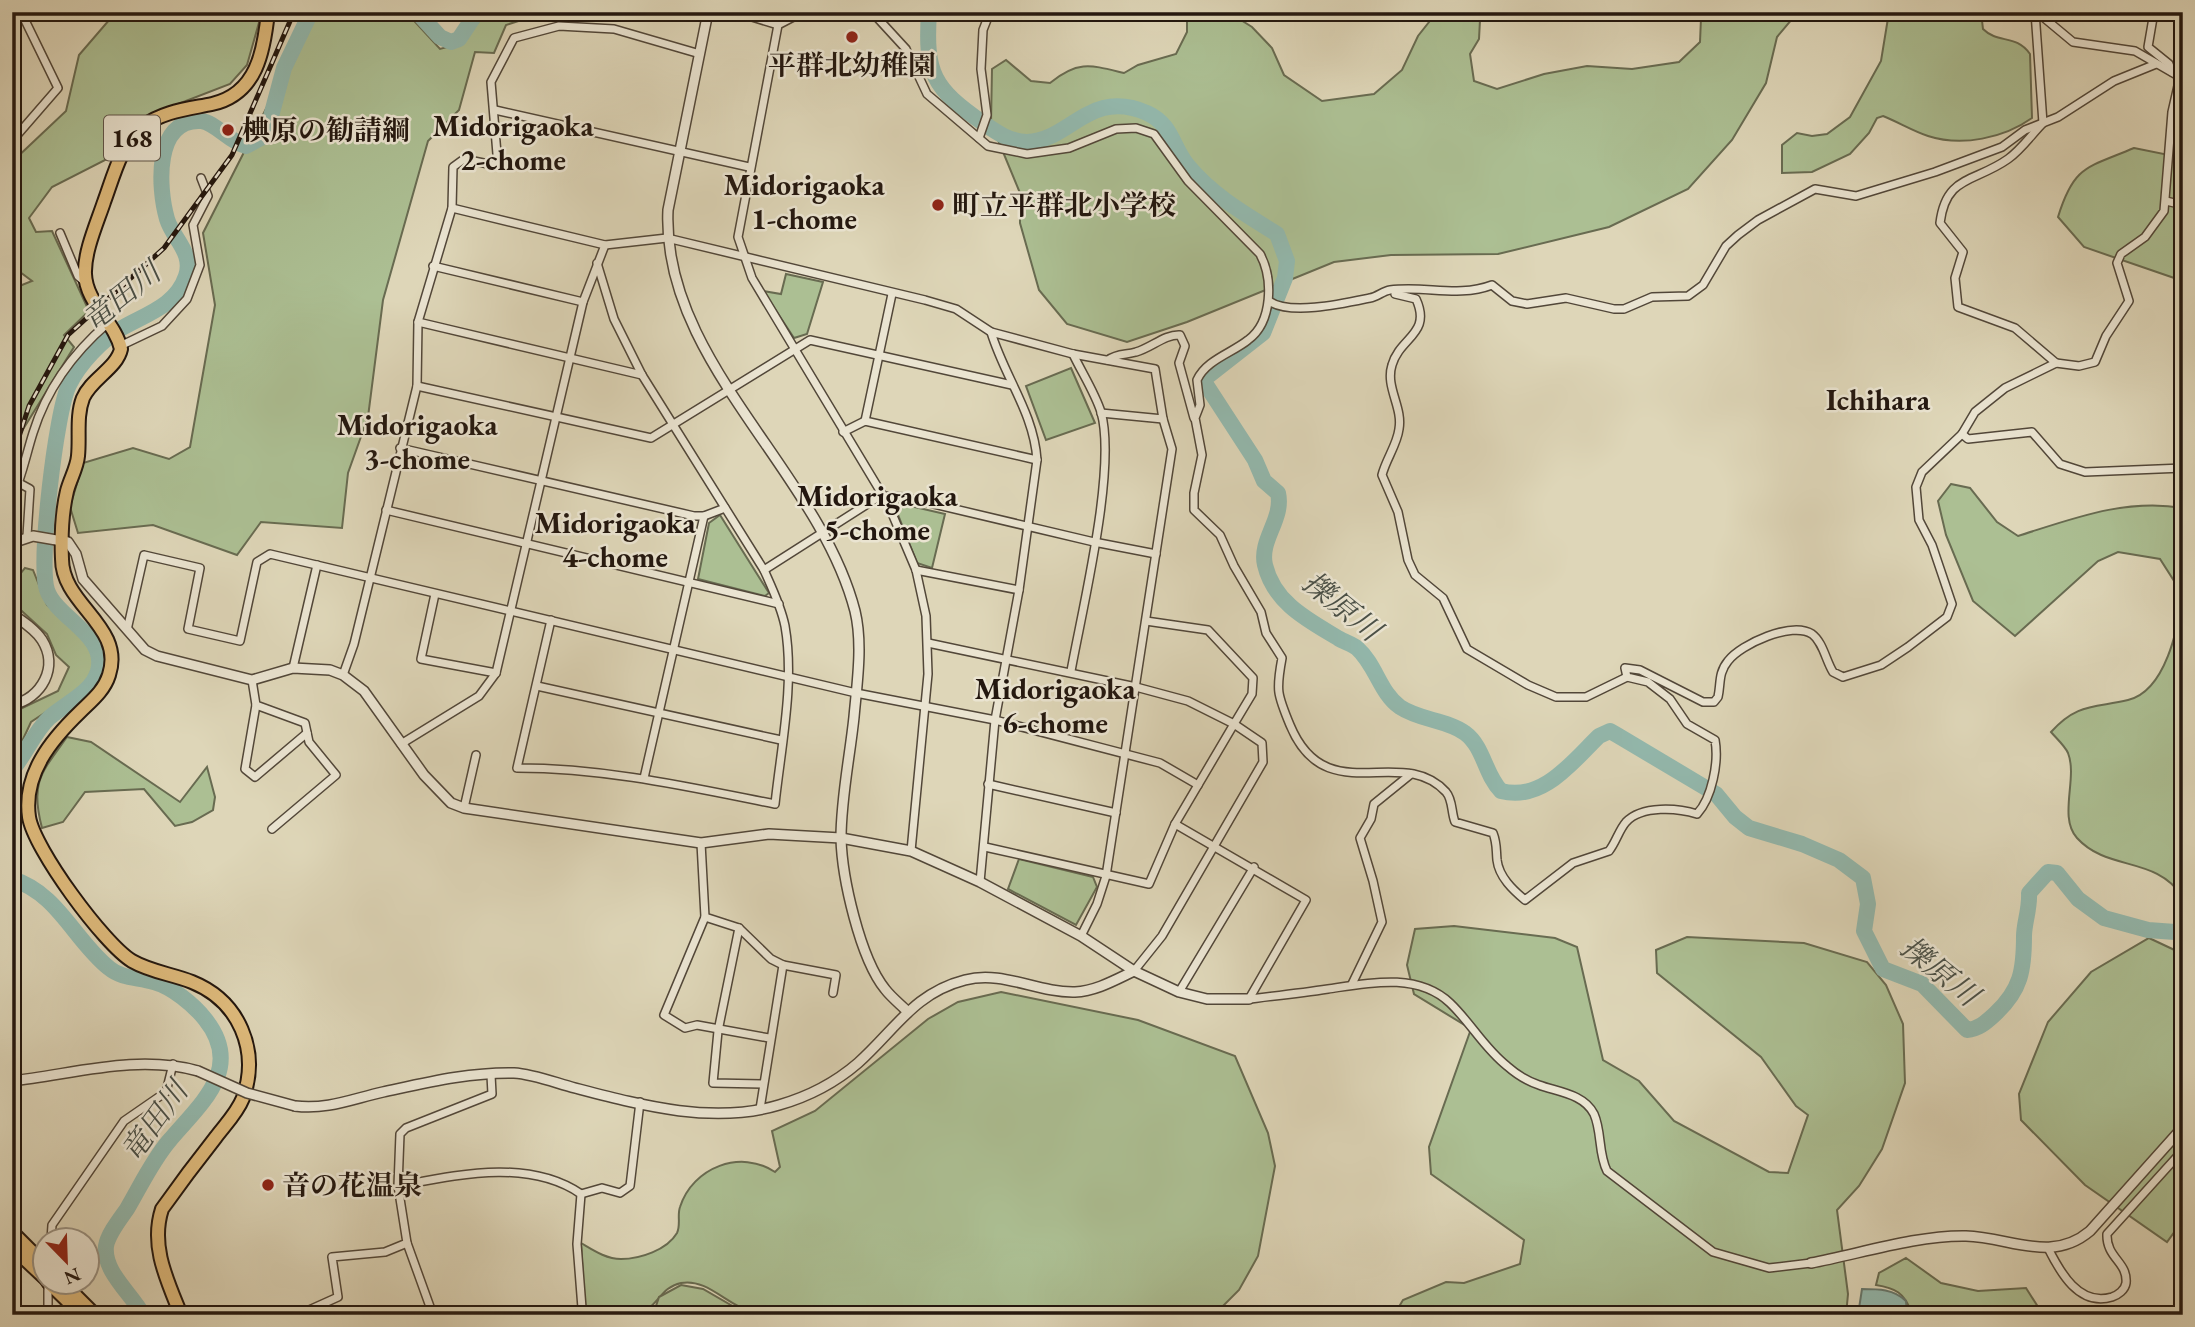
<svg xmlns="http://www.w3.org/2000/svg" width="2195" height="1327" viewBox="0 0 2195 1327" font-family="'EB Garamond','Noto Serif JP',serif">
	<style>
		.green { fill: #acbf93; stroke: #686b51; stroke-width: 2 }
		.water { fill: #93b9ae; stroke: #66786e; stroke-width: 2 }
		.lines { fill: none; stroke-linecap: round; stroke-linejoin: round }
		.river { stroke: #93b9ae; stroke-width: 16 }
		.minor-casing { stroke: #524739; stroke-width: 10 }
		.tertiary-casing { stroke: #524739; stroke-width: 12 }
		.trunk-casing { stroke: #23170f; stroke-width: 16 }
		.minor { stroke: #eae4d1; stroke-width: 7 }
		.tertiary { stroke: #eae4d1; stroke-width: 9 }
		.trunk { stroke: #dfbb7c; stroke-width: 12 }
		.rail-casing { stroke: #23170f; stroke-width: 5 }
		.rail { stroke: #eae4d1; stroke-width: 2.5; stroke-dasharray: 8; stroke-linecap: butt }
		.tertiary-bridge-casing { stroke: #524739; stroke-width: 12; stroke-linecap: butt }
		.tertiary-bridge { stroke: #eae4d1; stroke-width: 9 }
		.poi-dot { fill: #8f2418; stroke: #eae4d1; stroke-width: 2.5 }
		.labels { text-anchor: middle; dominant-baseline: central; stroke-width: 5; stroke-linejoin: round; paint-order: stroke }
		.shield { fill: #eae4d1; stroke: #5f5449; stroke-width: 2 }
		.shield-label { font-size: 26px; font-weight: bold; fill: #23170f }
		.poi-label { font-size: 28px; font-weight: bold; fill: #23170f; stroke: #eae4d1; text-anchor: start }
		.neighbourhood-label { font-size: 30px; font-weight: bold; fill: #23170f; stroke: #eae4d1 }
		.water-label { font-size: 30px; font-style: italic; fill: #4a5047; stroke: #eae4d1 }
	</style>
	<rect width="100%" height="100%" fill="#ded6b8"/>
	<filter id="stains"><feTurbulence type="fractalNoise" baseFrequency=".00286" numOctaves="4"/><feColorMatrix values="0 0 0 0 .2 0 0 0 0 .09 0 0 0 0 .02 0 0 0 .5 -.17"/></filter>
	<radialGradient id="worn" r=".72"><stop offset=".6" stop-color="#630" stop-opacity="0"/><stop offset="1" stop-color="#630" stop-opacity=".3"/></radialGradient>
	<g class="green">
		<path d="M116 12H262L247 65 230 84 160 111 129 133 113 156 52 187 29 218 36 232 52 231 89 311 64 335 74 347 12 447V289L32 281 12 266V162L66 111 79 55Z"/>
		<path d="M315 12H406L440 49 462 43 486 12H546L506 25 494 53 475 52 459 110 428 141 383 300 368 417 348 473 342 528 261 522 237 555 153 525 78 533 70 507 83 463 133 448 169 459 190 447 215 305 203 233Z"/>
		<path d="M1187 12H1228L1252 27 1272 48 1284 75 1322 101 1374 94 1402 70 1418 36 1437 12H1488L1480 20 1479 39 1470 54 1474 81 1497 89 1544 74 1587 66 1632 69 1679 62 1700 42 1701 18 1692 12H1798L1777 37 1766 83 1732 140 1688 189 1609 227 1498 254 1391 255 1334 262 1187 322 1127 342 1067 324 1039 290 1020 223V193L991 123 992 69 1006 60 1031 81 1050 83C1078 60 1091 65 1124 73L1138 65 1176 54 1187 32Z"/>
		<path d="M1526 12H1630C1602 18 1551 28 1526 12Z"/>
		<path d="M1889 12H1981L1983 29C1998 44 2016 34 2030 54L2032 118C2004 138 1962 147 1928 136 1913 131 1898 122 1883 116L1877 118 1869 133 1850 154 1812 172 1782 173V145L1797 133 1812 136 1827 134 1850 117 1881 61Z"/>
		<path d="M2134 148 2179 157C2186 175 2176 193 2183 210V281L2084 247 2058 217C2074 165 2087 168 2134 148Z"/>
		<path d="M786 274 823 282 807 334 794 338 763 291 781 294Z"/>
		<path d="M1071 368 1095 423 1046 440 1026 386Z"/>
		<path d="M1951 484 1970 488 1997 522 2018 536C2072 519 2125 498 2183 508V897C2155 855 2108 872 2077 838 2058 817 2078 778 2068 753 2065 746 2056 738 2051 732 2077 703 2094 708 2128 700 2166 691 2178 627 2183 595L2160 559 2118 552 2098 561 2015 636 1973 601 1946 535 1938 501Z"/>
		<path d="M893 502 945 514 932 568 917 563Z"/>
		<path d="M720 515 769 593 765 596 698 579 709 523Z"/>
		<path d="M25 568 33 570 47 605 89 642 96 659 95 672 81 689 31 722 12 763V720L18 710 58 691 69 667 56 655 47 634 12 602 13 583Z"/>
		<path d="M67 737 91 742 180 802 207 767 215 797 213 810 192 822 175 826 144 789 85 792 63 822 42 828C30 783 41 773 67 737Z"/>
		<path d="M1019 859 1093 877 1097 887 1076 925 1008 889Z"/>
		<path d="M1454 926 1555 938 1577 947 1603 1060 1639 1081 1674 1121 1769 1172 1788 1173 1808 1115 1796 1106 1761 1057 1657 973 1656 950 1687 937 1804 943 1867 962 1886 985 1903 1024 1905 1083 1882 1149 1859 1186 1837 1210 1848 1294 1846 1315H1394L1403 1300 1446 1282 1464 1283 1520 1264 1524 1240 1431 1174 1429 1147 1471 1029 1414 994 1407 965 1415 929Z"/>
		<path d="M2149 938 2183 954V1220L2167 1242 2085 1185 2021 1120 2019 1094 2048 1022 2091 972Z"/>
		<path d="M1001 992 1138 1020 1235 1056 1268 1133 1275 1166 1258 1256 1239 1290 1214 1315H807C788 1306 769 1317 750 1311 727 1305 707 1278 681 1283 663 1287 661 1299 648 1309 634 1320 603 1315 585 1315L581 1243C593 1250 606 1259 621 1259 640 1259 667 1250 677 1233 681 1225 677 1215 680 1207 693 1167 741 1149 775 1172L780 1167 772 1131 815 1111 928 1019 958 1002Z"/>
		<path d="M1906 1258 1941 1283 1978 1291 2026 1288 2040 1310 2039 1315H1909L1911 1312C1905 1293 1895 1288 1876 1285L1879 1273Z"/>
		<path d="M681 1285 703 1289 748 1315H653L659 1297Z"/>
	</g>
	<path class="water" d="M1862 1289C1878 1289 1894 1289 1906 1301L1907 1313 1858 1315Z"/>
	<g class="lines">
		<g class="river">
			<path d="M417 12 440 37 451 42 459 39 477 12"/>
			<path d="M929 12C925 74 933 88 983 123 996 132 1010 142 1027 142 1070 141 1089 88 1147 113 1173 125 1172 147 1188 166 1213 196 1245 214 1277 234L1287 261 1285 278 1263 333 1203 380 1255 460 1264 481 1278 493C1284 519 1259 540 1265 565 1274 603 1308 620 1338 638 1344 642 1352 644 1357 648 1376 665 1380 693 1400 707 1419 720 1447 720 1465 733 1484 747 1485 775 1501 791 1543 802 1572 762 1599 736L1610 731 1617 735 1716 794 1735 817 1749 828 1802 844 1839 860 1863 878 1868 904 1864 931 1883 969 1922 984 1967 1030C1979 1029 1986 1022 1995 1014 2021 990 2024 970 2024 936 2024 923 2030 909 2029 893L2048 872 2057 873 2078 899 2104 918 2148 930 2175 932 2183 936"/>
			<path d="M12 770C26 754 34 732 49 718 64 704 92 693 98 671 108 635 57 619 47 590 38 564 56 411 69 385 79 364 102 340 122 328 146 314 176 306 186 276 194 253 173 239 167 219 158 188 154 118 201 121 215 122 229 142 246 146L266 135 284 68 311 12"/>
			<path d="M12 879C58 893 74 940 109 968 122 979 138 977 154 982 172 987 193 1004 205 1019 245 1069 200 1104 169 1141 152 1161 140 1187 127 1209 120 1219 108 1234 106 1246 103 1272 132 1294 143 1315"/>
		</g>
		<g class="minor-casing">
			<g id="minor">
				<path d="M736 12 778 25"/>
				<path d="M803 12 778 25 738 237 752 278 888 504 916 570 926 616 928 674 911 851"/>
				<path d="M872 12 906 49 927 94 988 146 1027 154 1069 148 1116 129 1136 128 1154 134 1188 181 1260 254C1273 278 1273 322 1248 340 1232 353 1206 360 1197 380L1200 405 1195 418 1202 455 1194 493V510L1220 535 1234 566 1261 612 1266 633 1282 658C1276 690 1277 694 1290 725 1326 812 1401 743 1446 792 1453 800 1451 812 1455 822L1493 833C1497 843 1496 849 1497 860 1499 877 1513 890 1525 900L1573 863 1609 851C1616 842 1619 830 1626 822 1642 805 1678 808 1697 814 1712 798 1719 762 1715 740L1687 724 1670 699 1648 682 1627 677 1625 668 1640 670 1703 702H1714L1718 697C1721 684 1718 673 1728 661 1741 644 1792 621 1812 634 1823 642 1826 661 1833 672L1843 677 1881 665 1908 647 1947 617 1952 604 1932 545 1919 520 1916 487 1922 472 1962 434 1975 412 2005 388 2056 363 2079 366 2095 362 2106 336 2129 301 2117 263 2121 254 2145 237 2164 211 2172 112 2180 77 2135 51 2073 42 2037 12"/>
				<path d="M2035 12 2043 123C2032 134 2021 150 2008 159 1974 183 1946 175 1940 223L1963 252 1955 278 1958 307 2015 328 2056 363"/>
				<path d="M2154 12 2148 47 2169 64 2172 72"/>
				<path d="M495 110 749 167"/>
				<path d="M979 138 987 115 981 69 983 30 990 12"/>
				<path d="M12 141 58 88 21 12"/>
				<path d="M2166 201 2183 205"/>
				<path d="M452 208 605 245 667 238 925 300 956 309 991 332 1073 354 1155 369 1163 419 1172 449 1106 876 1097 904 1081 936"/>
				<path d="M60 233 78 276 85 282"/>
				<path d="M433 266 583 302"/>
				<path d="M1395 294 1416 299C1432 334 1400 337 1392 365 1385 387 1403 407 1399 429 1397 445 1386 459 1382 475L1398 512 1408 560 1415 575 1443 598 1467 649 1528 685 1556 697H1586L1627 677"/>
				<path d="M1269 301C1290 316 1346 303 1370 298 1377 297 1383 291 1390 290 1425 285 1458 298 1492 285L1512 301 1527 304 1566 298 1614 309H1624L1652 297 1688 296 1703 285 1726 246 1738 235 1758 220 1815 189 1856 196 1935 172 2002 147 2025 130 2058 117 2114 81 2156 64"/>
				<path d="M418 322 642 375"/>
				<path d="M120 346 162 326 187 299 200 265 193 225 208 196 201 178"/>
				<path d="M1108 360C1117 353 1126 355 1136 352 1151 348 1165 334 1180 335L1185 346 1179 363 1194 418"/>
				<path d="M417 386 651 438 810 340 1012 385"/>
				<path d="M1101 413 1163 419"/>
				<path d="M865 421 892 294"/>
				<path d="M843 432 865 421 1037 460"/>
				<path d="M1962 434 1968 439 2032 432 2060 464 2085 472 2183 468"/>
				<path d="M400 448 694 516H704L725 508"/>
				<path d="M19 483 30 489 27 536"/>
				<path d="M12 499C22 477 26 455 33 433 47 388 73 353 108 323"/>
				<path d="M386 510 779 604"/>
				<path d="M764 570 880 496 904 497 1094 542 1156 554"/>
				<path d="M916 570 1019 590"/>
				<path d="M435 594 421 659 496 673"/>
				<path d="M551 620 517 768C606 768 689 787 775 804 781 747 795 683 785 626 781 606 772 588 764 570L642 375 614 319 597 263"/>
				<path d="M127 630 144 555 200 568 188 629 240 641 257 562 270 554 856 693 995 720 1160 763 1198 785"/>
				<path d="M928 643 1136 687 1188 701 1234 724 1175 824 1149 884 985 847"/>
				<path d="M293 668 317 565"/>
				<path d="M1071 671C1082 610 1117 468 1101 412 1095 393 1082 373 1073 354"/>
				<path d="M343 675 354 644 417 386 418 322 452 208 453 167 464 159 498 166 491 82 514 38 559 26 614 29 700 54"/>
				<path d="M252 680 256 705 305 723 309 742 336 775 272 829"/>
				<path d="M537 686 781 740"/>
				<path d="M256 705 245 769 255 777 307 733"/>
				<path d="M401 744 479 696 496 673 583 302 605 245"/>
				<path d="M644 778 704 516"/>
				<path d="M988 784 1116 813"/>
				<path d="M464 808 476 755"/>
				<path d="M1175 824 1306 900 1249 999"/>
				<path d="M701 843 705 917 739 928 771 959 783 965 760 1109"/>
				<path d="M980 882 995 720 1019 590 1037 460C1034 413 1004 376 991 332"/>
				<path d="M705 917 664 1015 685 1028 697 1025 769 1038"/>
				<path d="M739 928 718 1031 713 1083 762 1084"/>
				<path d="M783 965 836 975 833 993"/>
				<path d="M1134 971 1162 936 1263 762 1262 743 1234 724 1252 694 1253 678 1208 630 1146 621"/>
				<path d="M1352 984 1382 922 1373 881 1360 838 1371 819 1374 804 1411 774"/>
				<path d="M1179 992 1254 867"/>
				<path d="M1249 999C1275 996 1302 993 1328 989 1368 983 1417 972 1450 1003 1471 1023 1484 1048 1507 1066 1516 1074 1527 1081 1539 1085 1558 1092 1584 1094 1594 1114 1602 1132 1598 1153 1607 1171L1713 1252 1769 1268 1811 1263"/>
				<path d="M398 1186C457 1175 528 1158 581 1194L577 1244 582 1308 578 1315"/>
				<path d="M581 1194 602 1188 620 1193 630 1186 640 1102"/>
				<path d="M51 1240 52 1225 124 1121 166 1092 173 1064"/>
				<path d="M407 1243 433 1315"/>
				<path d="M2048 1248C2060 1272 2079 1307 2112 1297 2118 1295 2125 1290 2126 1283 2128 1262 2106 1258 2107 1234L2183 1150"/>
				<path d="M48 1315V1284"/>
				<path d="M55 1315 64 1308 73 1309"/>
				<path d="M298 1315 338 1297 332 1257 385 1252 407 1243 398 1186 400 1134 406 1128 492 1094 491 1075"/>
				<path d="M2181 1315 2178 1310 2183 1296"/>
			</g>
		</g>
		<g class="tertiary-casing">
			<g id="tertiary">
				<path d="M708 12 668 210C661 361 819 471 855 611 863 644 857 683 854 717 850 756 841 798 841 838 842 878 860 958 885 989 891 997 900 1004 907 1011"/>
				<path d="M12 543 33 536 68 542 76 554 83 579 145 650 157 656 252 680 293 668 330 670 343 675 364 691 424 775 451 803 464 808 701 843 769 834 841 838 911 851 980 882 1081 936 1134 971 1179 992 1207 999H1249"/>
				<path d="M12 614C22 621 35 629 42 640 59 667 42 698 12 705"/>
				<path d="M12 1081C74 1074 137 1054 198 1071"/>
				<path d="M295 1106C327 1110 352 1099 383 1092 425 1083 469 1072 514 1073 533 1074 556 1083 575 1088 640 1105 713 1125 779 1105 807 1097 836 1082 858 1063 895 1030 914 993 965 980 1003 970 1037 993 1075 992 1096 991 1115 980 1134 971"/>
				<path d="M1811 1263C1859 1254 1917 1235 1966 1236 2010 1237 2051 1264 2090 1231L2183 1127"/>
			</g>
		</g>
		<g class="trunk-casing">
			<g id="trunk">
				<path d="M12 1232 46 1266"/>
				<path d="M12 1247 46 1279"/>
				<path d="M48 1282 82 1315"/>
				<path d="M62 1282 95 1315"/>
				<path d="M181 1315C167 1280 150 1246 162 1209 179 1185 197 1161 216 1137 225 1125 237 1113 243 1098 260 1050 239 1001 192 982 172 974 151 972 132 961 104 944 34 849 29 817 23 774 51 740 80 712 91 701 104 691 109 675 125 626 62 605 62 559 61 537 62 512 67 491 70 479 77 468 78 456 80 437 76 416 83 398 91 379 117 368 121 349 115 322 86 303 85 274 84 252 97 223 104 202 113 178 121 144 142 127 163 111 188 109 212 104 257 94 264 51 268 12"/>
			</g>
		</g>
		<use href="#minor" class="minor"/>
		<use href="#tertiary" class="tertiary"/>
		<use href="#trunk" class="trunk"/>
		<g class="rail-casing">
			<path id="rail" d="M12 458 29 406 68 335 164 248 232 155 294 12"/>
		</g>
		<use href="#rail" class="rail"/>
		<g class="tertiary-bridge-casing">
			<path id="tertiary-bridge" d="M198 1071 247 1093 295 1106"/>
		</g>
		<use href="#tertiary-bridge" class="tertiary-bridge"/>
	</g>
	<g class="poi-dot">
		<circle cx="852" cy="37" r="7"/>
		<circle cx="228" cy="130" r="7"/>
		<circle cx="938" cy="205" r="7"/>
		<circle cx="268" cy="1185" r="7"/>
	</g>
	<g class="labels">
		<rect class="shield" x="104" y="115.5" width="56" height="45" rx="5"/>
		<g class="shield-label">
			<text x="132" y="138">168</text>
		</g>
		<g class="poi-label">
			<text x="852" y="65" text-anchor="middle">平群北幼稚園</text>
			<text x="242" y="130">椣原の勧請綱</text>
			<text x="952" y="205">町立平群北小学校</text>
			<text x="282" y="1185">音の花温泉</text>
		</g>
		<g class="neighbourhood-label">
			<text x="513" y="125">Midorigaoka<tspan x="513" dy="34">2-chome</tspan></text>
			<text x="804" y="184">Midorigaoka<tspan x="804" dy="34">1-chome</tspan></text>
			<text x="1878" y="399">Ichihara</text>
			<text x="417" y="424">Midorigaoka<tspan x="417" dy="34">3-chome</tspan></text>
			<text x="877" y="495">Midorigaoka<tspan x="877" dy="34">5-chome</tspan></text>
			<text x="615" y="522">Midorigaoka<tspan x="615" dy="34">4-chome</tspan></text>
			<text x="1055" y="688">Midorigaoka<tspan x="1055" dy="34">6-chome</tspan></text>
		</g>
		<g class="water-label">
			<text transform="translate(121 296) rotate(-39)">竜田川</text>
			<text transform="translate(1342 606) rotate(39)">擽原川</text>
			<text transform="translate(1940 971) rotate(39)">擽原川</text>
			<text transform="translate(154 1121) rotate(-54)">竜田川</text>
		</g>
	</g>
	<rect width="2195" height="1327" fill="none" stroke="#ded6b8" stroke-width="42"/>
	<rect x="14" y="14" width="2167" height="1299" fill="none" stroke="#23170f" stroke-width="3.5"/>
	<rect x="21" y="21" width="2153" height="1285" fill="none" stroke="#23170f" stroke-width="2"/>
	<g transform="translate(66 1261) rotate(157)"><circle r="33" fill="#eae4d1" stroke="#9a9283" stroke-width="2"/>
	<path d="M0-5L12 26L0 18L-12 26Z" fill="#8f2418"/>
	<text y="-10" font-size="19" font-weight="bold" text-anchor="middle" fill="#23170f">N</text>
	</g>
	<rect width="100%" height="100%" filter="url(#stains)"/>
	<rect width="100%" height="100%" fill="url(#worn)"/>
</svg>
